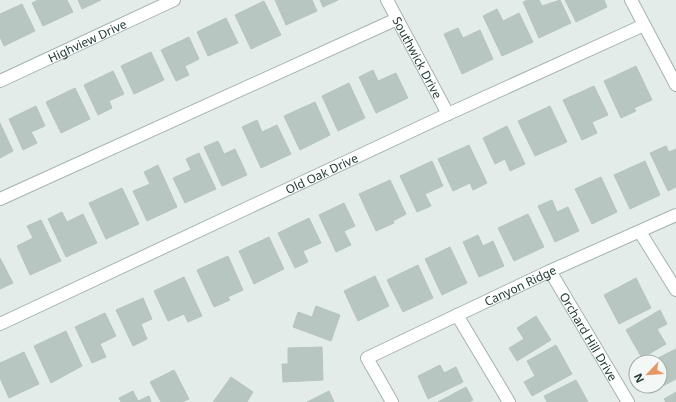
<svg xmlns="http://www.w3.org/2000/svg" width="676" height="402" viewBox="0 0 676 402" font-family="'Noto Sans',sans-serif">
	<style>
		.building { fill: #b8c6c2; stroke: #b6c5c0 }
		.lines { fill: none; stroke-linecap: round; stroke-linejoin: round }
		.minor-casing { stroke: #a6b4b0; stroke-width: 14 }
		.minor { stroke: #fff; stroke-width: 12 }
		.labels { text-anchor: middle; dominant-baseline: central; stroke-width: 4; stroke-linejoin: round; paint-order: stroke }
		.street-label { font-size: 12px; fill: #243c38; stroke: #f3f8f6 }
	</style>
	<rect width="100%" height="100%" fill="#e3ece9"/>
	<g class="building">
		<path d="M38 0H67L73 12 43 26 32 3Z"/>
		<path d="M78 0H101L82 9Z"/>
		<path d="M275 0H312L317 11 286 25Z"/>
		<path d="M320 0H338L323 7Z"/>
		<path d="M528 0H539L542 6 560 0 571 23 539 38 523 2Z"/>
		<path d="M565 0H604L607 7 576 22Z"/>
		<path d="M264 1 281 35 251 49 235 15Z"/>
		<path d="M22 4 35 31 4 46 0 37V14Z"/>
		<path d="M497 9 503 21 519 13 533 42 502 56 483 16Z"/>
		<path d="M226 18 238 43 208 56 197 32Z"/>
		<path d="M458 28 463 38 480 30 493 59 462 74 444 34Z"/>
		<path d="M189 37 199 59 185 66 189 75 176 81 161 50Z"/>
		<path d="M151 52 164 80 134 94 121 66Z"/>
		<path d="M636 66 652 100 634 108 636 111 621 118 604 81Z"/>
		<path d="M373 70 378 81 396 73 408 98 376 113 359 77Z"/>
		<path d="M113 71 124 94 109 101 112 108 98 115 84 85Z"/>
		<path d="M349 83 365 118 338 131 322 96Z"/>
		<path d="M594 86 608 115 592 122 597 133 582 140 563 100Z"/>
		<path d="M75 88 90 119 61 133 46 102Z"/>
		<path d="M315 102 330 135 300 150 284 116Z"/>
		<path d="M36 106 45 126 31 132 37 143 23 150 9 119Z"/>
		<path d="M550 106 567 142 535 156 518 121Z"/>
		<path d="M257 120 262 132 277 125 291 154 261 168 242 127Z"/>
		<path d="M0 123 13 151 0 158Z"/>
		<path d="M507 126 525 164 510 171 505 159 495 164 483 138Z"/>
		<path d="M218 141 224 154 235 149 247 175 222 186 204 147Z"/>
		<path d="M469 145 487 183 473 190 470 183 453 191 438 159Z"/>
		<path d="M666 146 669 152 676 149V187L668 191 650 153Z"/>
		<path d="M199 153 216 189 185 203 173 178 191 170 186 159Z"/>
		<path d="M432 161 443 186 425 194 431 206 417 212 400 176Z"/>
		<path d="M645 161 660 195 630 209 614 175Z"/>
		<path d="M158 165 177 207 147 221 133 191 150 184 144 172Z"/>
		<path d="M601 177 617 212 592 224 575 189Z"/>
		<path d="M390 180 406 214 393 221 394 223 376 231 359 194Z"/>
		<path d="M122 188 139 224 106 239 89 203Z"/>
		<path d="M552 200 557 212 568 207 579 231 555 242 538 206Z"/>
		<path d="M344 203 355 226 344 231 351 245 336 252 319 215Z"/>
		<path d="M62 212 67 222 83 214 97 243 66 257 48 219Z"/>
		<path d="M528 214 544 247 514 261 498 228Z"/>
		<path d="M309 218 321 243 303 251 308 262 295 268 278 233Z"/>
		<path d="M41 220 61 261 30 275 17 246 33 238 27 226Z"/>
		<path d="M478 235 483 246 493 241 504 266 479 277 463 242Z"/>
		<path d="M269 237 284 269 254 284 239 251Z"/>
		<path d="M450 247 467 283 442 295 425 259Z"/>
		<path d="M228 256 243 290 228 297 230 300 214 307 197 270Z"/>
		<path d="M0 258 13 283 0 289Z"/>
		<path d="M418 265 433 298 403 312 387 280Z"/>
		<path d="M375 276 389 306 358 321 344 291Z"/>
		<path d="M184 277 202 316 188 322 184 314 168 321 154 291Z"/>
		<path d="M636 278 651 308 619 324 604 295Z"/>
		<path d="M143 298 152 319 141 324 147 339 133 346 116 310Z"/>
		<path d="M316 306 340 315 331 341 293 327 298 312 312 317Z"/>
		<path d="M660 310 667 324 657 329 666 344 642 358 626 330Z"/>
		<path d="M105 313 116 336 100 344 106 357 92 363 75 327Z"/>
		<path d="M536 316 551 340 517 361 509 348 524 339 517 328Z"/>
		<path d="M66 331 82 366 51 383 34 346Z"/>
		<path d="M556 345 572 374 532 396 524 382 535 376 527 361Z"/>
		<path d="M322 347 323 380 283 382 282 364H288V348Z"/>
		<path d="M676 349V379L657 389 656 386H660V362H650Z"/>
		<path d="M24 352 39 384 9 398 0 378V363Z"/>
		<path d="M440 365 444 373 456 367 463 382 428 399 418 376Z"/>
		<path d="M174 370 189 399 182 402H161L150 382Z"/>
		<path d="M231 377 253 392 247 402H213Z"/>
		<path d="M576 380 588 402H547L544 396Z"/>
		<path d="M466 387 473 400 469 402H438Z"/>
		<path d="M133 391 138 401 149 396 151 402H121L119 398Z"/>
		<path d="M329 391 334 402H307Z"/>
		<path d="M676 392V402H666L664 399Z"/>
	</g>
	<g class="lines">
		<g class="minor-casing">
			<g id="minor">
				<path id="s1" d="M387 0 448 114"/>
				<path d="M631 0 676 85"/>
				<path id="s2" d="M0 81 174 0"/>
				<path d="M0 199 397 19"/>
				<path d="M640 232 676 290"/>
				<path id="s3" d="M550 271 628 402"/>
				<path d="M457 315 509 402"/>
				<path id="s4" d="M0 324 448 114 644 25"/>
				<path id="s5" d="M392 402 367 358 550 271 676 215"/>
			</g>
		</g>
		<use href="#minor" class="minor"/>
	</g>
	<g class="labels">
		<g class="street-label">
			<text stroke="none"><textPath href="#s2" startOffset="96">Highview Drive</textPath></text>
			<text stroke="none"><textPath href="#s1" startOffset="65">Southwick Drive</textPath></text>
			<text stroke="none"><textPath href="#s4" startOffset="355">Old Oak Drive</textPath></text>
			<text stroke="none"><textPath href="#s5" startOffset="220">Canyon Ridge</textPath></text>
			<text stroke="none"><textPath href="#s3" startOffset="76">Orchard Hill Drive</textPath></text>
		</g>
	</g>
	<g transform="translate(648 374) rotate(245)"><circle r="19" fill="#f3f8f6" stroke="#a0adaa"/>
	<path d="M0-3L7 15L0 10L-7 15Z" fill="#e89664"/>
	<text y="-6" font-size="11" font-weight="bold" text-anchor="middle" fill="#243c38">N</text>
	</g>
</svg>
